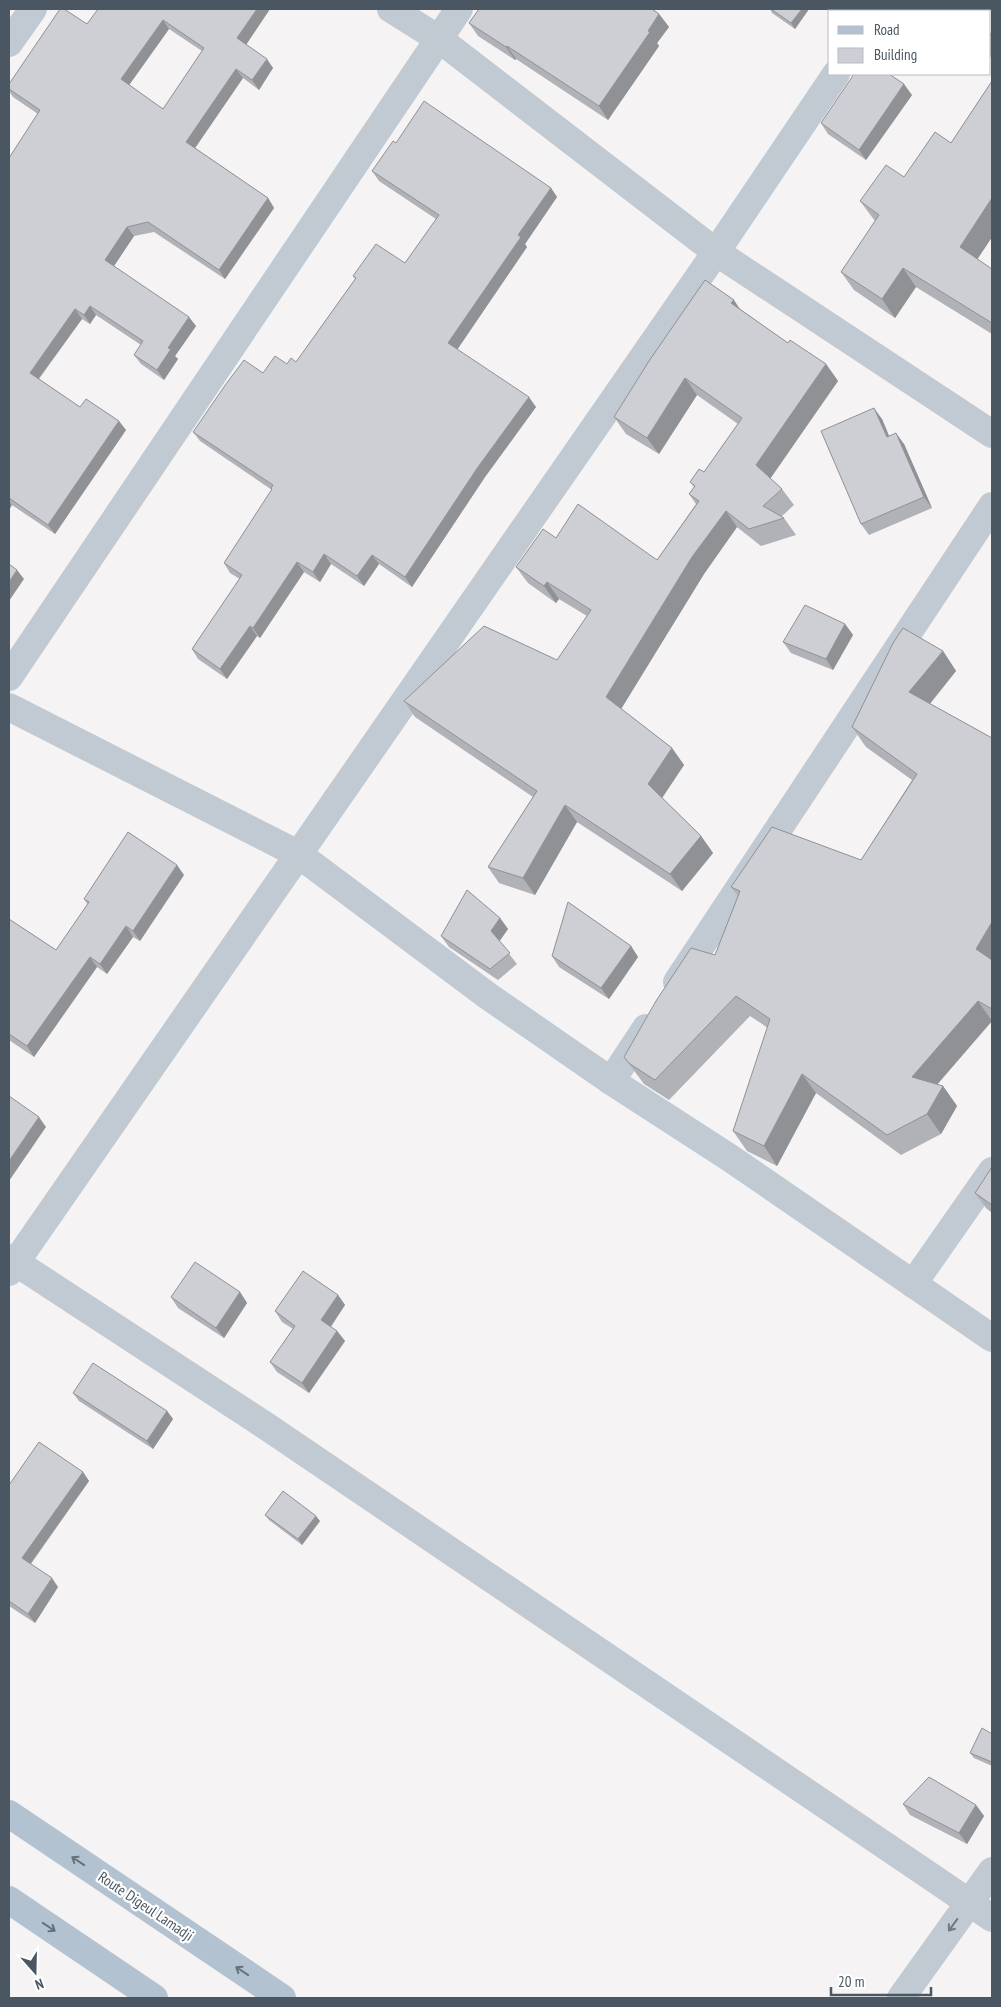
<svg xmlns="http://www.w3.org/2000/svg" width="1001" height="2007" viewBox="0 0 1001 2007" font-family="'PT Sans Narrow',sans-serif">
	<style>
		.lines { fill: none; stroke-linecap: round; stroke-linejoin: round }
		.minor { stroke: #c1cad2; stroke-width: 28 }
		.major { stroke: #b3c2d1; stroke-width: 28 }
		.wall { fill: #b0b2b7; fill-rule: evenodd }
		.shaded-wall { fill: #909195 }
		.building { fill: #cdcfd5; stroke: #909195; fill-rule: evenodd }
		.oneway { stroke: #64717d }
		.oneway2 { stroke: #6e7983 }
		.labels { text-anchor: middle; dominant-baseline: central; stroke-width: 4.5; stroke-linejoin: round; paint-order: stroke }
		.street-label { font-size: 15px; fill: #4a5661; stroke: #fff }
	</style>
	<rect width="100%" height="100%" fill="#f5f3f3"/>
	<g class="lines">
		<g class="minor">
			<path d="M391 9 439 39 716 252 992 434"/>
			<path d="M878 11 880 9"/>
			<path d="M9 43 33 9"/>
			<path d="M9 677 459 9"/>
			<path d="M9 707 298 854 488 996 611 1081 730 1158 992 1338"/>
			<path d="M677 982 992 506"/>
			<path d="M611 1081 646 1028"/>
			<path d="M9 1258 263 1424 992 1918"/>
			<path d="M9 1272 716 252 836 74"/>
			<path d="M913 1284 992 1171"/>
			<path d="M901 1998 992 1871"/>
		</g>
		<g class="major">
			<path d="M9 1814 282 1998"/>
			<path d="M9 1900 154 1998"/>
		</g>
	</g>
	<g class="wall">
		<path d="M270 9 246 44 273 68 259 90 243 78 195 148 268 198 274 208 225 279 154 232 134 236 114 266 196 326 175 356 178 359 164 380 141 364 134 355 141 345 96 315 90 324 82 319 39 379 80 407 126 430 55 534 12 505 9 510V158L38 114 13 97 9 91V84L87 24ZM169 29 202 51 163 109 129 85Z"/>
		<path d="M479 9H653L659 14 669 27 657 43 659 46 608 120 516 59 515 60 478 36 469 23Z"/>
		<path d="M770 9H809L795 29 772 13Z"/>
		<path d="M992 31V60L990 56V35Z"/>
		<path d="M992 81V237L977 259 992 269V334L916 287 895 318 854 290 841 272 875 221 860 201 904 177 951 143Z"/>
		<path d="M912 95 866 160 828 134 821 123Z"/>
		<path d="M396 143 551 188 557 197 525 244 527 247 457 349 536 407 485 477 412 587 379 564 364 586 331 564 320 582 304 572 260 638 257 636 227 679 198 659 192 649 240 579 230 573 224 563 272 490 200 441 193 432 263 373 287 364 296 362 355 279 353 276 405 263 436 219 379 181 372 171Z"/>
		<path d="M740 309 788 343 826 364 838 381 770 478 782 489 794 505 781 517 784 518 796 535 761 546 737 527 704 574 621 709 672 748 684 765 662 798 701 836 713 853 682 891 577 822 535 895 499 883 488 867 533 797 415 717 404 701 557 660 587 616 559 599 556 603 528 583 516 567 556 538 657 560 696 504 689 494 694 487 690 482 704 472 738 424 697 395 659 454 626 434 614 417Z"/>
		<path d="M882 419 889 436 904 444 932 508 869 535 861 524Z"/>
		<path d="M845 624 853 635 833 670 791 653 783 642Z"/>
		<path d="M943 651 956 671 930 704 992 738V1021L937 1085 943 1086 957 1106 941 1134 901 1155 816 1093 777 1166 747 1151 733 1131 768 1028 750 1016 669 1100 644 1084 624 1057 715 955 738 896 731 887 861 860 912 780 866 747 852 727Z"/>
		<path d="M184 875 140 941 133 937 107 974 97 967 34 1057 9 1040V919L56 950 88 905 84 899Z"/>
		<path d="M500 918 508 929 499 941 517 964 498 980 449 947 441 936Z"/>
		<path d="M631 946 638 957 609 999 559 967 552 956Z"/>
		<path d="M992 1167V1213L986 1208 975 1193Z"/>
		<path d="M240 1292 247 1303 224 1338 178 1308 171 1297Z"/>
		<path d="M338 1295 345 1305 331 1327 337 1331 345 1341 309 1393 277 1372 270 1362 293 1329 282 1322 275 1311Z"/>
		<path d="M73 1393 167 1411 173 1419 153 1449 79 1401Z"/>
		<path d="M83 1472 89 1481 31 1564 58 1587 35 1623 9 1606V1485Z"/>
		<path d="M265 1515 320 1521 302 1545 269 1520Z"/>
		<path d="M992 1734V1766L974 1758 970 1753Z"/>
		<path d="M903 1804 976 1805 984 1816 967 1844 910 1815Z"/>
	</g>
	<g class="shaded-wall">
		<path d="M257 9H270L244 48 237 38Z"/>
		<path d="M802 9H809L795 29 791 23Z"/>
		<path d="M659 14 669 27 657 43 659 46 608 120 599 106Z"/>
		<path d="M163 20 169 29 127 88 121 79Z"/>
		<path d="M507 46 516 59 515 60 506 47Z"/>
		<path d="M267 59 273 68 259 90 252 80Z"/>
		<path d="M236 69 243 78 193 151 186 142Z"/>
		<path d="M904 84 912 95 866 160 859 150Z"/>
		<path d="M551 188 557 197 525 244 527 247 455 353 448 343 518 235Z"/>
		<path d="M268 198 274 208 225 279 219 270Z"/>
		<path d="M992 198V237L973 266 960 247Z"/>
		<path d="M127 227 134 236 112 269 105 260Z"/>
		<path d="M903 268 916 287 895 318 882 299Z"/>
		<path d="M734 300 745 317 731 303Z"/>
		<path d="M90 306 96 315 90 324 84 315Z"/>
		<path d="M75 309 82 319 36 382 30 373Z"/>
		<path d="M189 317 196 326 175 356 178 359 164 380 157 370 168 348Z"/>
		<path d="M826 364 838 381 768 482 756 465Z"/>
		<path d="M685 378 697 395 659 454 647 438Z"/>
		<path d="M529 397 536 407 485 477 412 587 405 577 478 467Z"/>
		<path d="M874 408 882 419 894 448 887 437Z"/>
		<path d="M119 421 126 430 55 534 48 525Z"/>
		<path d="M896 433 904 444 932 508 924 497Z"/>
		<path d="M9 500 12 505 9 510Z"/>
		<path d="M726 511 737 527 704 574 618 714 606 697 692 557Z"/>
		<path d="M324 554 331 564 320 582 313 572Z"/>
		<path d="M372 555 379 564 364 586 357 576Z"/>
		<path d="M297 562 304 572 260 638 253 628Z"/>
		<path d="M17 570 24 579 9 601V582Z"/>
		<path d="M547 582 559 599 556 603 544 586Z"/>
		<path d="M845 624 853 635 833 670 826 659Z"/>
		<path d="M250 626 257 636 227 679 220 669Z"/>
		<path d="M943 651 956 671 923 712 909 692Z"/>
		<path d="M672 748 684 765 660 801 648 784Z"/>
		<path d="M565 805 577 822 535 895 523 878Z"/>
		<path d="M701 836 713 853 682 891 670 874Z"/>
		<path d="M177 865 184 875 140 941 133 931Z"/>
		<path d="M500 918 508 929 499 942 491 931Z"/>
		<path d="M992 922V964L976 949Z"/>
		<path d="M126 926 133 937 107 974 100 964Z"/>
		<path d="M631 946 638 957 609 999 601 988Z"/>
		<path d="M90 957 97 967 34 1057 27 1046Z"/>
		<path d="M978 1001 992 1021 926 1097 912 1077Z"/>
		<path d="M802 1074 816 1093 777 1166 764 1146Z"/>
		<path d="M943 1086 957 1106 941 1134 927 1114Z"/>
		<path d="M39 1117 46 1127 9 1181V1161Z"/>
		<path d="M240 1292 247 1303 224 1338 216 1328Z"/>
		<path d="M338 1295 345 1305 328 1330 321 1320Z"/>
		<path d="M337 1331 345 1341 309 1393 302 1383Z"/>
		<path d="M167 1411 173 1419 153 1449 147 1441Z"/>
		<path d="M83 1472 89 1481 28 1567 22 1558Z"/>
		<path d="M316 1516 320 1521 302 1545 298 1539Z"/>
		<path d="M52 1578 58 1587 35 1623 28 1614Z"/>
		<path d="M976 1805 984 1816 967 1844 959 1833Z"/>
	</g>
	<g class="building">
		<path d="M60 9H64L87 24 98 9H257L237 38 267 59 252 80 236 69 186 142 268 198 219 270 148 222 127 227 105 260 189 317 168 348 171 349 157 370 134 355 143 341 90 306 84 315 75 309 30 373 80 407 86 399 119 421 48 525 9 498V158L40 110 9 89V84ZM163 20 204 48 163 109 121 79Z"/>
		<path d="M479 9H652L659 14 648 31 650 32 599 106 507 46 506 47 469 23Z"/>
		<path d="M771 9H802L791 23Z"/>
		<path d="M992 31V52L990 50V35Z"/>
		<path d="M854 74H889L904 84 859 150 821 123Z"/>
		<path d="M992 81V198L960 247 992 269V323L903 268 882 299 841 272 879 215 860 201 886 165 904 177 935 132 951 143Z"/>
		<path d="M424 101 551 188 518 235 521 237 448 343 529 397 478 467 405 577 372 555 357 576 324 554 313 572 297 562 253 628 250 626 220 669 192 649 242 575 224 563 272 489 271 488 273 485 193 432 226 384 244 360 263 373 275 356 287 364 291 358 296 362 356 278 353 276 376 244 405 263 439 215 372 171 393 141 396 143Z"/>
		<path d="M705 280 734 300 731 303 788 343 790 340 826 364 756 465 782 489 763 506 784 518 749 529 726 511 692 557 606 697 672 748 648 784 701 836 670 874 565 805 523 878 488 867 537 791 404 701 484 626 557 660 591 610 547 582 544 586 516 567 543 529 556 538 578 504 657 560 699 501 689 494 695 486 690 482 699 469 704 472 742 418 685 378 647 438 614 417 649 361Z"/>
		<path d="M874 408 887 437 896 433 924 497 861 524 821 431Z"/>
		<path d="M9 564 17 570 9 582Z"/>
		<path d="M805 605 845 624 826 659 783 642Z"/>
		<path d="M903 628 943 651 909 692 992 738V922L976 949 992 960V1009L978 1001 912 1077 943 1086 927 1114 887 1135 802 1074 764 1146 733 1131 770 1019 736 996 655 1080 630 1064 624 1057 656 1001 691 948 715 955 740 891 731 887 772 827 861 860 917 774 852 727 893 643Z"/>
		<path d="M128 832 177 865 133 931 126 926 100 964 90 957 27 1046 9 1034V919L56 950 89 902 84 899Z"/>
		<path d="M467 890 500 918 491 931 510 953 490 969 441 936Z"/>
		<path d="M568 902 631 946 601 988 552 956Z"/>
		<path d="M9 1096 39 1117 9 1161Z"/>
		<path d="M992 1167V1205L975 1193Z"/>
		<path d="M195 1262 240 1292 216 1328 171 1297Z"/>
		<path d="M303 1271 338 1295 321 1320 337 1331 302 1383 270 1362 295 1326 275 1311Z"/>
		<path d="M93 1363 167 1411 147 1441 73 1393Z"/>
		<path d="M39 1442 83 1472 22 1558 52 1578 28 1614 9 1601V1485Z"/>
		<path d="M283 1491 316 1516 298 1539 265 1515Z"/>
		<path d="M982 1728 992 1734V1762L970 1753Z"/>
		<path d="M929 1777 976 1805 959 1833 903 1804Z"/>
	</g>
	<defs><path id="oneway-shaft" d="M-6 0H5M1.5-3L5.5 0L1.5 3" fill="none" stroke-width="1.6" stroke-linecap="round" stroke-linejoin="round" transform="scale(1.25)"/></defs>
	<g class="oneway">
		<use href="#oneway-shaft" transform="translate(78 1861) rotate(-146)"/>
		<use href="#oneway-shaft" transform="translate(49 1927) rotate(34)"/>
		<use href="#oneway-shaft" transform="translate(242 1971) rotate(-146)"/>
	</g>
	<use class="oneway2" href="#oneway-shaft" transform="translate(953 1925) rotate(126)"/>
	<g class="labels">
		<g class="street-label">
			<text transform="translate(146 1906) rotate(34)">Route Digeul Lamadji</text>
		</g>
	</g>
	<rect width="1001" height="2007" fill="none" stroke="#4a5661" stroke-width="20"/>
	<rect x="828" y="10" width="162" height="65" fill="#ffffff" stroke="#b7bbc0"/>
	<rect x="838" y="26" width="25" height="8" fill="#b3c2d1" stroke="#b7bbc0"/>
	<text x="874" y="35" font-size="15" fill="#4a5661">Road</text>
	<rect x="838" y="48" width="25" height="15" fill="#cdcfd5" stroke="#b7bbc0"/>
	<text x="874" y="60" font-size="15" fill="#4a5661">Building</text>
	<g transform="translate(35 1972) rotate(160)" stroke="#ffffff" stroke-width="4" paint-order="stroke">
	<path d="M0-4L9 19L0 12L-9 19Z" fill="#4a5661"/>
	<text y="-8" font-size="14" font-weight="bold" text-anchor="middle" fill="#4a5661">N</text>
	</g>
	<path d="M831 1987v8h100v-8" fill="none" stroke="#4a5661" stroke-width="2.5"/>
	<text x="838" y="1987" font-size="15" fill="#4a5661" stroke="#ffffff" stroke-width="4" paint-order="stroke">20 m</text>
</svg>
